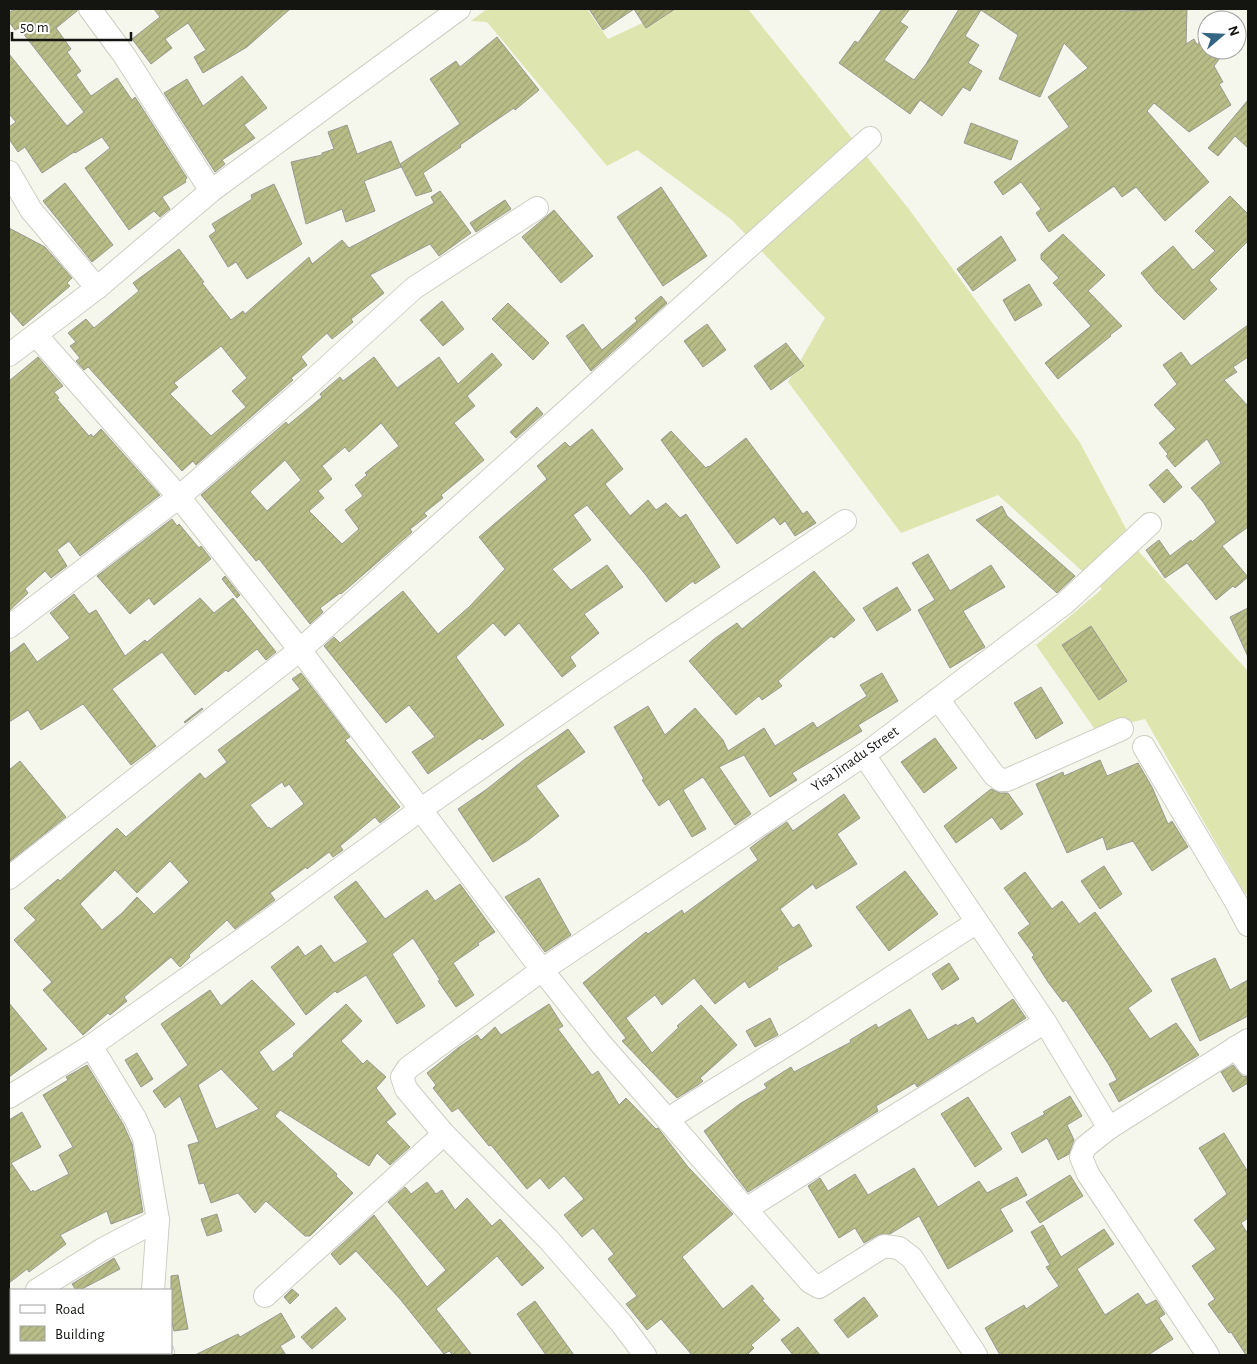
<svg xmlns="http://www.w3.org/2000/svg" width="1257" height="1364" viewBox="0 0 1257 1364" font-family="'Alegreya Sans',sans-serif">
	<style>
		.grass { fill: #dfe5af }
		.building { fill: url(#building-hatch); stroke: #999a91; fill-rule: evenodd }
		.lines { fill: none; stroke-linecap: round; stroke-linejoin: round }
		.minor-casing { stroke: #cdcfc4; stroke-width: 24 }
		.minor { stroke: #fff; stroke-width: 22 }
		.labels { text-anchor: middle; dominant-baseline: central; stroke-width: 5; stroke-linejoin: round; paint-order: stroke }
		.street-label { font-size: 15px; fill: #141411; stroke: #fff }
	</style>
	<defs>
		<pattern id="building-hatch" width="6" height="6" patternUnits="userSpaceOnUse" patternTransform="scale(1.25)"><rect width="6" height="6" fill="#b8bd88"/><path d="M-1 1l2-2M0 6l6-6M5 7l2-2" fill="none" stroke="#9da274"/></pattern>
	</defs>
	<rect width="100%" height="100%" fill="#f5f6ec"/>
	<path class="grass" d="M487 9H587L608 39 673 9H748L908 208 1079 441 1138 551 1247 670 1248 893 1245 894 1145 719 1096 731 1036 645 1102 589 998 495 901 533 788 382 825 318 732 220 637 150 607 166 487 22 471 21Z"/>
	<g class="building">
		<path d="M14 9H77V11L56 28 71 49 67 52 81 71 76 75 91 96 117 78 132 100 135 97 187 178 185 180 186 182 162 197 170 209 160 217 154 211 129 230 85 168 110 148 102 137 75 153 74 152 42 173 25 147 18 152 9 139V127L16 122 9 114V54L67 126 84 112 19 28 15 30 9 22V13Z"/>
		<path d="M154 9H290L247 47 203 73 194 57 206 50 188 23 165 39 172 48 151 64 132 39 160 17Z"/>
		<path d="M589 9H675L646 28 634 9 603 30Z"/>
		<path d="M882 9H910L900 22 908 27 884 60 914 80 926 64 959 9H1120V11L1148 10V9H1187L1186 44 1194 39 1197 45 1207 32V50H1226L1214 66 1223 82 1219 84 1231 105 1189 132 1154 103 1147 111 1209 182 1165 221 1136 187 1122 197 1114 186 1049 232 1036 213 1041 209 1021 182 1003 195 994 182 1069 127 1048 97 1088 68 1064 43 1040 97 999 79 1018 35 981 10 965 36 979 45 968 63 982 71 970 91 963 87 942 116 920 100 910 114 839 63 855 41 858 43Z"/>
		<path d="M497 37 539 90 515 110 514 108 460 145 461 147 423 173 432 191 416 196 400 164 460 124 430 79 456 61 460 67Z"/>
		<path d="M242 76 267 108 244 125 255 138 222 160 225 164 215 172 164 93 187 79 203 106Z"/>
		<path d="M1248 100V148L1235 136 1218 156 1208 148Z"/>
		<path d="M971 123 1018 141 1011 160 964 143Z"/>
		<path d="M347 125 357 154 391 141 401 167 364 181 375 211 346 222 342 209 306 224 291 162 322 155V153L334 149 328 132Z"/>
		<path d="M65 183 113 245 92 262 43 201Z"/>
		<path d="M274 184 302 244 247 279 236 262 228 267 209 236 216 231 212 224 252 199 251 195Z"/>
		<path d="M661 187 707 256 663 286 617 217Z"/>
		<path d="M440 191 471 233 439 256 430 244 370 275 384 293 351 319 353 322 332 339 327 333 301 357 307 365 291 378 293 380 196 465 193 461 182 471 90 369 88 367 84 370 76 361 80 358 70 346 76 342 68 333 86 319 94 328 139 291 133 283 179 249 204 282 202 283 231 320 243 311 245 314 309 257 312 264 342 240 349 248 434 203 431 197ZM221 346 247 378 232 391 246 407 211 436 170 394 178 387 174 383Z"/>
		<path d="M1230 196 1248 214V241L1209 280 1217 289 1184 320 1156 292 1141 273 1173 246 1193 270 1215 251 1195 231Z"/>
		<path d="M505 200 511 209 476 232 470 223Z"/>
		<path d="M554 210 593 256 561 283 522 237Z"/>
		<path d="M9 228 45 247 72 278 67 283 70 286 23 326 9 310Z"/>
		<path d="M1063 234 1105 275 1088 291 1122 326 1110 335 1111 336 1058 379 1045 363 1091 326 1053 283 1059 278 1041 259V254Z"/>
		<path d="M1001 236 1016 260 973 291 957 269Z"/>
		<path d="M1029 284 1042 305 1015 321 1003 300Z"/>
		<path d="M661 296 667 303 591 371 566 336 583 324 602 350 637 321 635 318Z"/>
		<path d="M442 301 464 329 443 346 420 320Z"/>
		<path d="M508 303 549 343 533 360 492 319Z"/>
		<path d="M707 324 726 350 703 367 684 341Z"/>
		<path d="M1248 325V357L1233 367 1237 372 1224 380 1248 406V527L1222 546 1248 577 1235 588 1233 586 1216 600 1187 563 1165 578 1146 550 1159 540 1170 556 1191 540 1192 542 1216 522 1203 502 1191 488 1221 463 1207 439 1175 467 1166 456 1168 454 1159 443 1176 429 1154 405 1177 384 1163 365 1181 352 1191 366Z"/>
		<path d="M786 343 804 366 771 390 754 366Z"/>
		<path d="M492 353 502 365 467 396 475 406 454 423 484 460 441 495 443 498 424 513 427 516 410 529 412 532 341 594 340 593 320 608 323 612 310 624 259 559 256 561 201 495 286 422 288 425 322 397 320 394 340 377 343 381 374 357 397 388 439 357 458 384ZM381 423 399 446 365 473 367 475 355 485 363 496 345 510 359 529 342 544 309 511 324 498 318 491 332 479 322 466 345 447 349 452ZM285 460 301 480 267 511 250 492Z"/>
		<path d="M38 357 63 386 54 392 59 398 57 399 89 436 91 434 93 437 101 429 160 495 80 556 69 541 57 550 67 566 51 578 45 571 25 589 28 593 9 611V381Z"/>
		<path d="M537 407 543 414 516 438 510 432Z"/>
		<path d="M592 429 623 469 605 484 630 516 648 500 656 510 666 503 680 518 686 514 720 567 695 584 693 581 666 602 645 574 587 505 573 515 591 540 552 569 571 590 607 565 623 587 584 614 599 633 570 657 576 666 562 677 519 623 505 636 493 623 456 657 504 725 482 740 480 738 428 774 412 752 435 737 409 705 386 723 324 646 334 637 340 643 403 591 438 634 469 607 505 569 479 537 547 479 537 466 565 442 570 447Z"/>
		<path d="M671 431 706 468 708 466 709 467 746 438 803 514 807 511 816 523 795 536 785 521 780 525 774 517 737 544 661 440Z"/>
		<path d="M1167 469 1182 487 1164 503 1149 485Z"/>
		<path d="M1002 506 1007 516 1075 576 1057 593 976 520Z"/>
		<path d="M172 519 177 526 179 524 199 548 201 546 211 559 154 605 149 598 130 614 97 576Z"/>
		<path d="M928 554 950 591 991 565 1005 587 963 611 985 647 950 668 918 610 935 600 912 563Z"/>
		<path d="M814 571 855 620 834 638 831 636 778 681 782 686 762 700 759 696 736 715 689 661 714 639 737 623 742 629Z"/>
		<path d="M225 576 240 595 237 598 222 579Z"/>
		<path d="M897 587 911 610 877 631 863 608Z"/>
		<path d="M74 594 89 614 96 610 125 656 145 640 147 642 200 598 214 613 233 598 276 652 266 660 257 649 228 672 226 670 195 695 162 652 112 689 156 746 131 765 83 704 41 730 28 710 9 722V654L24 643 37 662 70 638 50 613Z"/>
		<path d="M1248 608V657L1230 617Z"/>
		<path d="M1091 626 1127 681 1099 700 1062 645Z"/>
		<path d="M301 673 350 737 345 740 400 807 380 823 375 817 340 846 343 850 333 857 329 852 307 869 306 867 270 893 275 900 235 929 227 920 189 955 190 957 180 967 171 957 124 997 127 1001 110 1015 108 1013 83 1035 43 990 52 982 14 940 36 920 24 908 58 879 60 881 117 828 126 837 200 773 205 779 227 762 218 750 300 689 292 679ZM282 782 285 787 289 784 304 804 271 829 269 827 268 828 250 805ZM170 861 189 882 154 914 137 897 122 913 102 930 80 904 115 870 137 893Z"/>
		<path d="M882 673 898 701 858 725 862 731 792 773 797 780 770 797 744 755 719 767 751 814 735 825 703 777 683 790 706 829 692 837 669 799 659 806 642 780 644 779 614 727 648 706 665 735 695 708 723 740 728 751 764 728 775 746 813 722 817 728 867 696 860 685Z"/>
		<path d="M1041 687 1063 723 1036 739 1014 703Z"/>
		<path d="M202 708 203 709 185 723 184 722Z"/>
		<path d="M568 729 585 752 536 786 559 816 527 841 493 862 458 809 487 789 525 759Z"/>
		<path d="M935 738 957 768 924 793 901 762Z"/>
		<path d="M1100 760 1107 776 1138 763 1152 787 1168 824 1172 821 1188 847 1152 871 1133 841 1107 850 1103 837 1067 853 1036 784 1063 772 1064 776Z"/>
		<path d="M20 761 66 817 9 862V770Z"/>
		<path d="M991 789 1000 793H1008L1023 814 1001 830 992 817 956 843 944 826Z"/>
		<path d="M844 794 860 818 837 834 857 864 816 889 813 884 780 909 793 928 799 924 812 946 777 967 778 969 749 988 745 981 715 1004 694 978 662 1005 655 995 626 1018 652 1053 679 1027 677 1026 701 1005 737 1045 700 1078 703 1081 698 1085 677 1098 622 1041 626 1038 583 983 646 932 648 934 682 910 684 914 758 860 750 848 766 836 787 822 793 831Z"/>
		<path d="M1104 866 1122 894 1100 909 1081 881Z"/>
		<path d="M905 871 938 914 889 951 856 907Z"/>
		<path d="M1025 872 1052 909 1062 901 1079 924 1095 912 1152 991 1128 1008 1150 1039 1176 1023 1199 1055 1119 1102 1109 1084 1117 1080 1109 1065 1075 1013 1066 1000 1063 1002 1048 982 1032 957 1034 955 1018 933 1030 924 1004 888Z"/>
		<path d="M539 878 571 935 545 952 505 897Z"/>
		<path d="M356 881 385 919 427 890 435 901 460 884 495 932 478 943 479 945 453 963 474 995 456 1007 438 981 440 980 413 938 392 954 425 1006 397 1024 366 975 337 993 335 991 306 1015 271 967 298 946 305 956 321 945 334 963 368 942 334 897Z"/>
		<path d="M1215 958 1230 990 1248 980V1016L1200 1041 1171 979Z"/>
		<path d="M949 963 959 979 942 990 932 974Z"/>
		<path d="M252 980 295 1024 259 1052 273 1072 294 1056 293 1054 346 1004 362 1021 341 1041 363 1064 367 1060 386 1077 376 1088 396 1114 386 1122 410 1147 390 1165 377 1153 369 1166 280 1110 275 1116 337 1174 336 1176 353 1193 310 1236H305L266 1201 255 1213 238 1193 211 1203 204 1183 199 1184 188 1145 199 1142 180 1096 165 1108 153 1091 188 1065 161 1024 210 990 221 1006ZM221 1069 259 1109 216 1129 198 1085Z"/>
		<path d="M1013 999 1026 1018 917 1087 915 1083 876 1106 878 1111 748 1192 736 1177 704 1131 741 1103 767 1088 764 1084 791 1067 794 1072 851 1042 850 1040 876 1024 878 1028 910 1009 928 1040 956 1024 957 1026 973 1017 977 1024Z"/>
		<path d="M9 1003 47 1049 9 1077Z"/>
		<path d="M549 1004 563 1026 558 1029 592 1075 598 1071 619 1105 626 1098 656 1129 658 1128 688 1167 733 1214 682 1257 723 1309 752 1285 764 1299 762 1300 780 1320 751 1345 754 1348 747 1355H692L661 1319 647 1330 626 1304 637 1296 608 1259 614 1254 593 1228 582 1237 564 1215 584 1199 564 1176 549 1189 540 1178 527 1189 491 1145 489 1146 458 1108 452 1112 433 1088 436 1085 427 1073 458 1048 477 1035 481 1040 495 1027 501 1035Z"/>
		<path d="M770 1018 778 1035 755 1047 746 1031Z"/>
		<path d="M137 1053 153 1079 141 1087 125 1060Z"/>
		<path d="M87 1065 123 1124 132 1144 143 1212 111 1224 107 1211 60 1235 66 1244 29 1272 27 1269 9 1283V1120L22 1112 41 1147 11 1163 31 1192 33 1190 34 1192 69 1174 59 1155 73 1147 43 1095 68 1080 66 1077Z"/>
		<path d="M1233 1065 1242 1076 1248 1077V1083L1233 1092 1221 1072Z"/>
		<path d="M1070 1096 1082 1116 1067 1125 1074 1140 1069 1154 1058 1160 1047 1138 1022 1153 1011 1133 1045 1114 1043 1112Z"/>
		<path d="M968 1097 1002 1149 975 1167 941 1114Z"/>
		<path d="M1224 1133 1248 1172V1218L1241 1223 1248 1234V1355H1246L1231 1332 1229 1333 1208 1304 1215 1299 1192 1266 1216 1249 1194 1220 1227 1194 1199 1148Z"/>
		<path d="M914 1168 938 1207 979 1181 987 1193 1017 1177 1027 1195 1000 1209 1013 1231 948 1269 919 1216 890 1234 878 1235 864 1243 855 1228 839 1238 808 1186 820 1178 828 1191 855 1174 868 1195Z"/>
		<path d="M1070 1175 1083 1196 1040 1223 1026 1202Z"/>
		<path d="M427 1182 436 1194 442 1190 455 1210 467 1198 492 1226 500 1219 544 1268 522 1286 497 1256 436 1309 472 1355H453L449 1351 444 1354 400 1299 356 1251 340 1265 331 1254 374 1215 427 1287 446 1270 388 1202 405 1187 411 1194Z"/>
		<path d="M217 1214 222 1231 207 1236 201 1219Z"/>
		<path d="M1043 1225 1061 1257 1104 1229 1114 1244 1077 1269 1105 1315 1138 1293 1146 1305 1156 1300 1165 1314 1159 1318 1173 1339 1148 1355H1000L985 1328 1024 1305 1026 1309 1059 1286 1046 1267 1050 1265 1031 1232Z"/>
		<path d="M114 1258 120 1269 80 1290H76L72 1284Z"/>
		<path d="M178 1275 188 1329 174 1331 171 1318V1276Z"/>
		<path d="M292 1289 299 1295 290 1304 284 1297Z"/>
		<path d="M864 1297 878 1316 848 1338 834 1320Z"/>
		<path d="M535 1301 574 1355H546L517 1314Z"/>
		<path d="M336 1307 346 1319 312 1349 301 1337Z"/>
		<path d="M281 1313 295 1337 280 1346 286 1355H195L238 1334 240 1337Z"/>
		<path d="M798 1327 820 1355H793L781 1340Z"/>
	</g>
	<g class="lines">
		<g class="minor-casing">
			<g id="minor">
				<path d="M90 9 124 55 211 191"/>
				<path d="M9 172 31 210 97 288"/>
				<path d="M36 335 179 497 300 650 542 970 601 1044 810 1282 819 1287 884 1246 899 1248 912 1258 976 1355"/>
				<path d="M9 355 97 288 211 191 459 9"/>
				<path d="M9 627 179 497 300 392 414 288 537 208"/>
				<path d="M938 699 994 775 1001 780H1007L1122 729"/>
				<path d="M1144 747 1236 902 1248 925"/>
				<path d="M864 755 1045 1022 1109 1128 1248 1040"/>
				<path d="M9 878 300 650 870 138"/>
				<path d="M91 1046 135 1118 144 1138 158 1220 153 1290"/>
				<path d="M1236 1047 1248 1064"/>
				<path d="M9 1097 91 1046 267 922 420 810 593 690 845 521"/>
				<path d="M668 1119 801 1036 977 922"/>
				<path d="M1109 1128 1085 1147 1081 1157 1088 1174 1208 1355"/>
				<path d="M746 1209 1045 1022"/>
				<path d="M37 1290 103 1249 158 1220"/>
				<path d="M265 1296 444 1134"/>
				<path d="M9 1309 11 1307"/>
				<path d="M163 1353V1355"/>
				<path d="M645 1355 621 1323 549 1240 444 1134 406 1089 402 1077 408 1068 542 970 864 755 1065 603 1150 524"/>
			</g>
		</g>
		<use href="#minor" class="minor"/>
	</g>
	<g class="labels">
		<g class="street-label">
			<text transform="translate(855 759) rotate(-35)">Yisa Jinadu Street</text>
		</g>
	</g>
	<rect width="1257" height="1364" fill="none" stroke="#141411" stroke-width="20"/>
	<rect x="10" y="1289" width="162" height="65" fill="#ffffff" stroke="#a1a1a0"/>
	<rect x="20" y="1305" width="25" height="8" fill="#ffffff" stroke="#a1a1a0"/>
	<text x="55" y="1314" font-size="15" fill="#141411">Road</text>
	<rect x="20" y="1326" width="25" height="15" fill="url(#building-hatch)" stroke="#a1a1a0"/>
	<text x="55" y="1339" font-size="15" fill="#141411">Building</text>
	<g transform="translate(1222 35) rotate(71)"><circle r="24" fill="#ffffff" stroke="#a1a1a0"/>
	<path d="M0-4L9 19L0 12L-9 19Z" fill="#346683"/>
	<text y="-8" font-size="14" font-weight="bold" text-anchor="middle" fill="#141411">N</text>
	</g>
	<path d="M12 32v8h119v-8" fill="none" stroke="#141411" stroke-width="2.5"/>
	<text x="20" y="32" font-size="15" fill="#141411" stroke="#ffffff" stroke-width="4" paint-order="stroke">50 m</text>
</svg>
